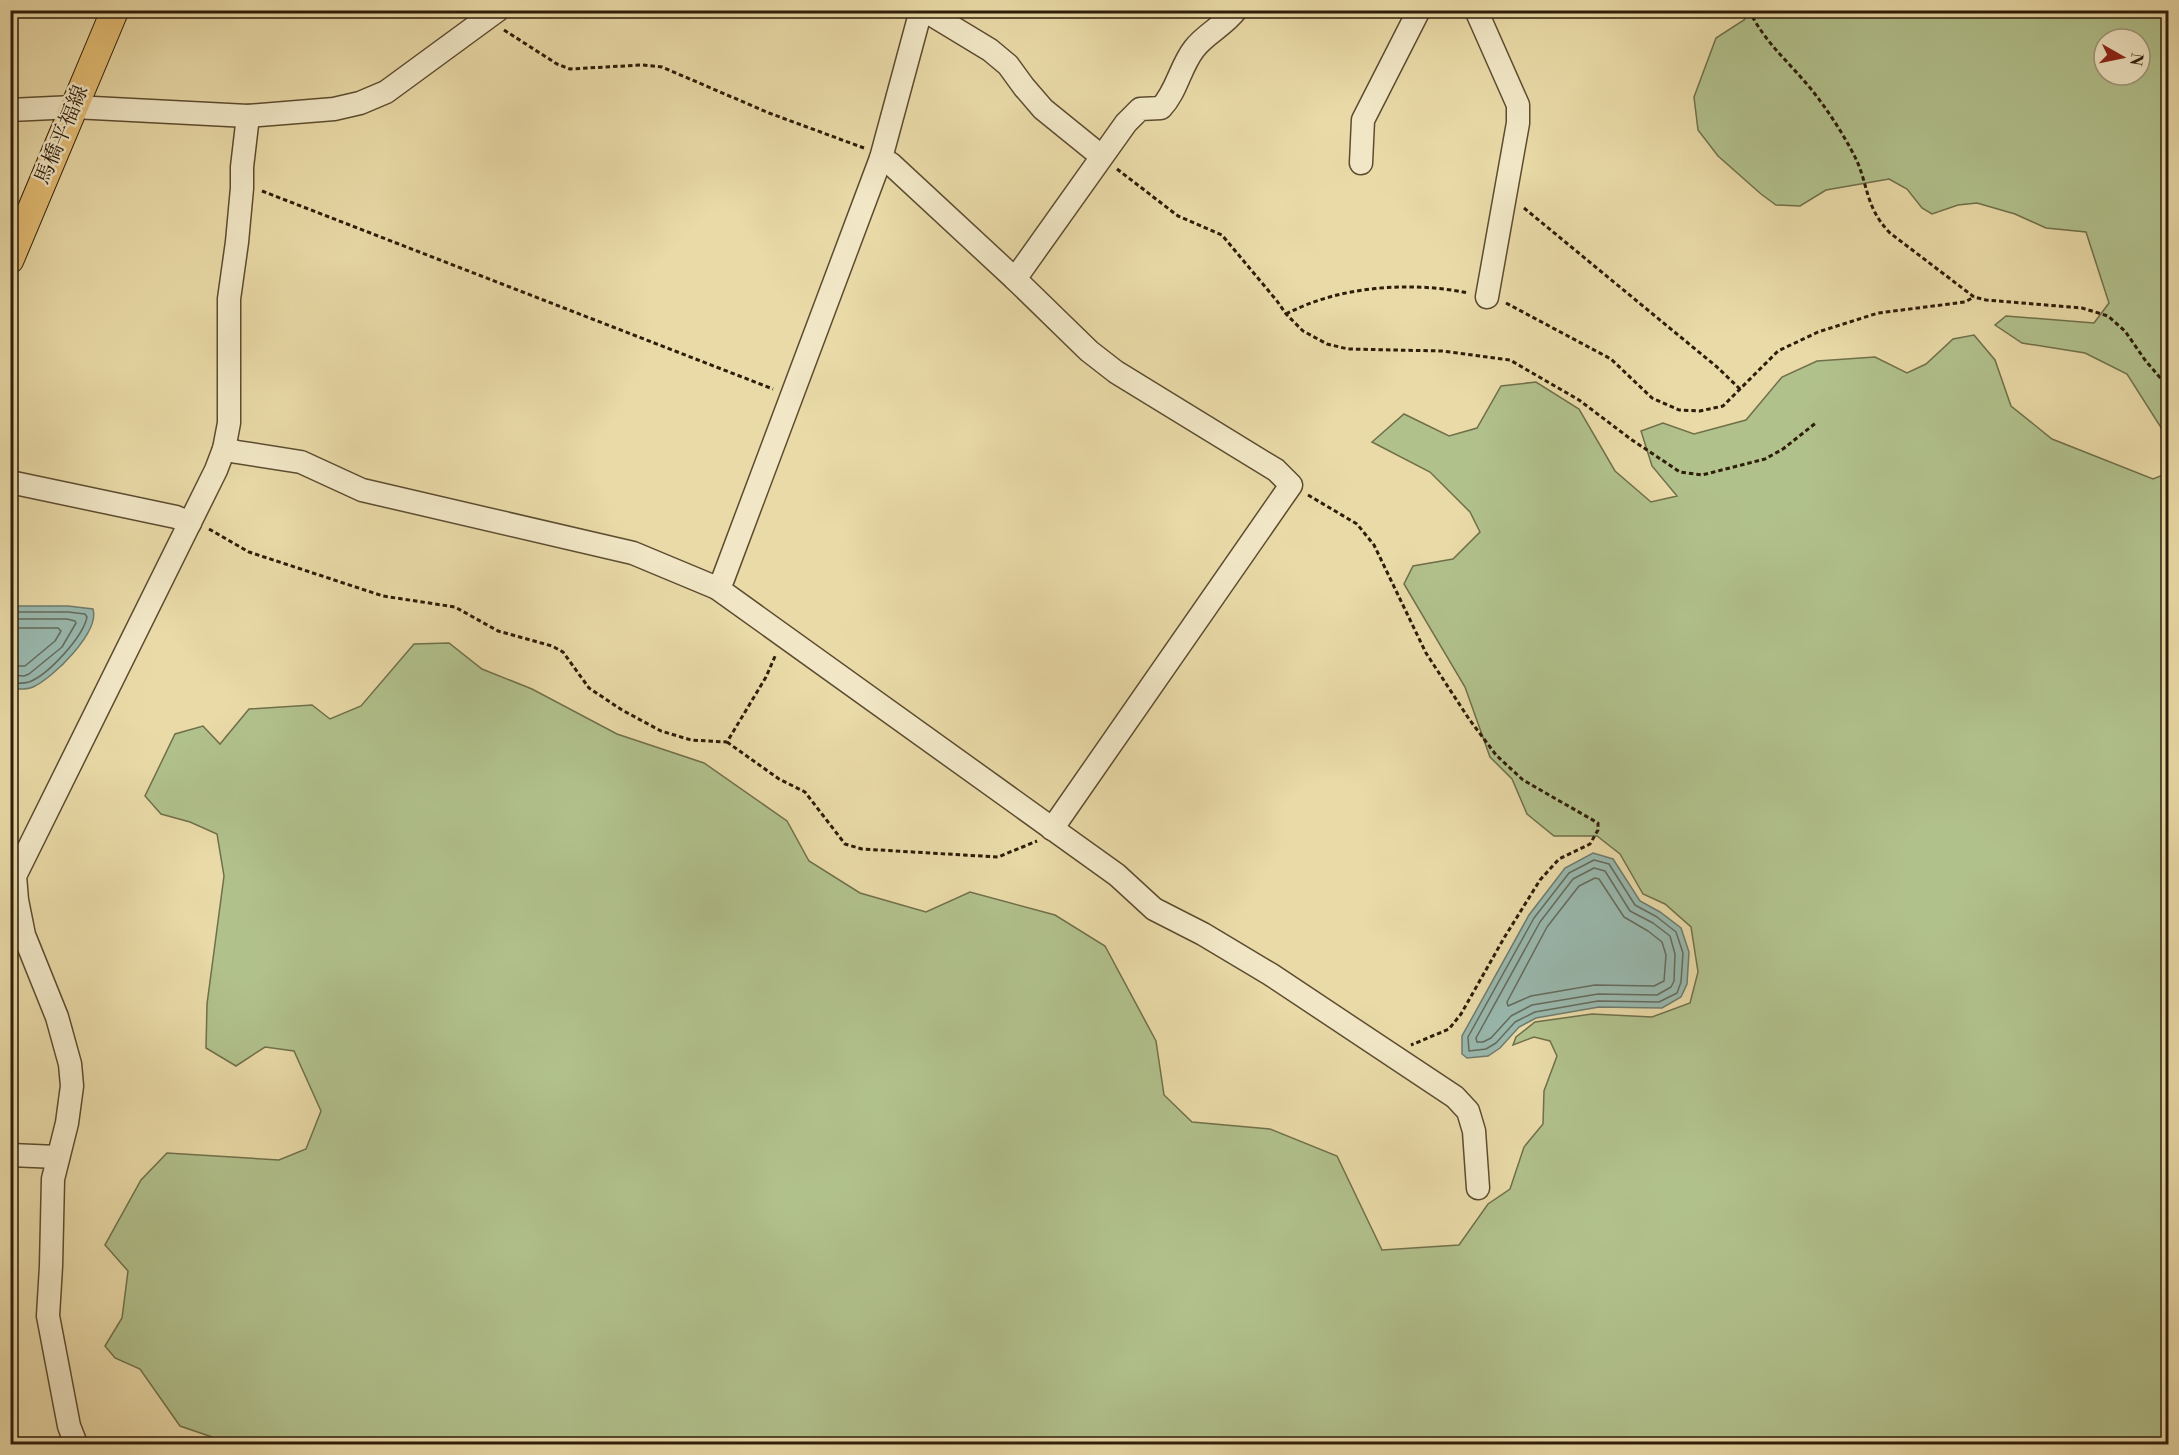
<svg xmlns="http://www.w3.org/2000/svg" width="2179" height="1455" viewBox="0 0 2179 1455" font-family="'Libre Bodoni','Noto Serif JP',serif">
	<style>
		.green { fill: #b1c18c; stroke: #706f4a; stroke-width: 1.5; fill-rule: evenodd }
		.water { fill: #99b9af; stroke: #6e7b6d; stroke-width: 1.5 }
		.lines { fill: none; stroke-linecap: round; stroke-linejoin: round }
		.shore { stroke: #646b5c; stroke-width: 1.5 }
		.minor-casing { stroke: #5d4c30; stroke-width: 25 }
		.major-casing { stroke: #2e1d09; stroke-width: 29 }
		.path { stroke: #2e1d09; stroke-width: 3; stroke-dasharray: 4.5 3; stroke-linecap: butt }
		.minor { stroke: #f1e7c6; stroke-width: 22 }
		.major { stroke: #e4bd74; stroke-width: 27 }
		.labels { text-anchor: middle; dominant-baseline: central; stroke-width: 5; stroke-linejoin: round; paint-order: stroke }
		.street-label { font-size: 21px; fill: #2e1d09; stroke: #f1e7c6 }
	</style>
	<rect width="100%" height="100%" fill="#e9daa7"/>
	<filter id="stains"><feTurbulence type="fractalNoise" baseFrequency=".00333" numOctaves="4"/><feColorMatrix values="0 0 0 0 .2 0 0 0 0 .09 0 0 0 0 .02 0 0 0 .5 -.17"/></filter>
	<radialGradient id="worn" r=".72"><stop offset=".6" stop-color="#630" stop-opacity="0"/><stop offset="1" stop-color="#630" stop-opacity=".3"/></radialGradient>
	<g class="green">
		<path d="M1750 11H2168V471L2162 429 2127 374 2085 353 2022 343 1995 325 2006 316 2094 323 2109 303 2086 232 2046 228 2015 214 1977 203 1958 205 1932 214 1922 208 1907 189 1889 179 1826 190 1800 206 1776 205 1761 194 1718 156 1698 130 1694 97 1716 38 1744 20ZM2104 39H2140V75H2104Z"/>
		<path d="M1974 335 1995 360 2011 406 2052 439 2153 479 2168 473V1444H219L212 1437 180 1426 140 1369 115 1358 105 1346 122 1318 128 1271 105 1245 141 1180 167 1153 279 1160 306 1149 321 1111 294 1051 265 1047 236 1066 206 1048 207 1004 224 876 217 834 190 822 161 814 145 796 175 734 203 726 220 744 249 709 312 705 330 719 361 706 414 644 449 643 482 669 532 689 617 734 704 763 787 821 809 861 860 893 926 912 970 892 1055 915 1105 946 1156 1041 1164 1095 1192 1122 1270 1129 1337 1156 1382 1250 1459 1245 1488 1204 1510 1189 1524 1147 1543 1124 1544 1091 1557 1056 1550 1041 1534 1037 1513 1045 1516 1037 1535 1022 1592 1014 1652 1017 1690 1003 1698 972 1691 927 1665 904 1643 894 1620 854 1597 836H1554L1527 814 1512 779 1490 757 1465 687 1404 584 1413 566 1453 559 1480 532 1470 512 1430 472 1372 442 1404 414 1449 436 1477 428 1501 386 1536 382 1579 409 1615 471 1651 502 1677 496 1652 466 1641 431 1663 423 1694 434 1746 420 1782 377 1817 361 1875 357 1907 373 1926 364 1953 339Z"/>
	</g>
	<g class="water">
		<path d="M10 606H68L93 609C100 632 53 678 33 687 26 690 19 689 11 689Z"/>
		<path d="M1593 853 1613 859 1640 901 1660 912 1681 928 1689 952 1687 984 1681 997 1662 1008 1599 1007 1536 1018 1519 1027 1500 1048 1488 1056 1467 1058 1462 1054V1036L1529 915 1565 868Z"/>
	</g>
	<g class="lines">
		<g class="shore">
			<path d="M10 612H68L85 614 87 617C83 637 48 675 29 682 23 684 17 683 10 683"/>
			<path d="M10 619H67L75 621 76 623 62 647 29 674 24 676 10 675"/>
			<path d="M10 628H58L61 631 55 641 25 666H10"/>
			<path d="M1594 860 1609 864 1635 905 1657 917 1676 932 1683 953 1681 982 1677 993 1659 1002 1598 1001 1535 1012 1515 1022 1496 1043 1486 1049 1469 1051 1468 1037 1534 918 1569 873Z"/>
			<path d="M1594 868 1605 871 1630 911 1653 923 1670 936 1675 954 1674 981 1671 987 1657 995 1598 994 1532 1005 1511 1016 1491 1038 1483 1042H1477L1476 1038 1540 922 1573 879Z"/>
			<path d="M1595 878 1599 879 1624 917 1648 931 1662 942 1666 955 1664 981 1654 986 1595 985 1531 996 1508 1006 1507 1002 1547 927 1579 886Z"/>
		</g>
		<g class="minor-casing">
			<g id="minor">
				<path d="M924 10 990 50 1008 65 1024 87 1043 109 1101 156"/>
				<path d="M1476 10 1518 105V123L1487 297"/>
				<path d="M10 110 74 107 248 116 334 109 360 103 386 92 498 10"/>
				<path d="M881 158 891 164 1015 279 1089 351 1116 372 1276 470 1291 485 1052 829"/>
				<path d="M1361 163 1363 120 1419 10"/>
				<path d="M1015 279 1126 123 1140 109 1161 108C1177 91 1180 67 1194 49 1205 34 1224 26 1236 10"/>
				<path d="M224 449 237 452 301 462 362 490 633 553 717 588 1117 875 1154 909 1203 934 1270 974 1455 1097 1468 1111 1474 1131 1478 1188"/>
				<path d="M10 482 176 517 190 523"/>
				<path d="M717 588 723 579 881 158 921 10"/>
				<path d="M10 1155 58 1157"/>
				<path d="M76 1444 69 1426 48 1316 51 1266 53 1179 67 1123 72 1086 70 1064 57 1017 24 935 17 900 15 876 216 470 224 449 229 423V299L237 242 242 188V167L248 116"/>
			</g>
		</g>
		<g class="major-casing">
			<path id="major" d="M10 260 115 10"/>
		</g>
		<g class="path">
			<path d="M1749 10C1765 43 1789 62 1811 89 1827 109 1842 132 1854 155 1869 184 1864 206 1890 233L1974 297 1986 300 2082 308 2108 316 2125 331 2145 360 2168 387"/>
			<path d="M504 30 557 64 570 69 642 65 662 67 769 113 864 148"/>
			<path d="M1117 169 1178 216 1222 235 1277 301 1286 314 1303 331 1327 344 1348 349 1442 351 1510 360 1579 400 1632 440 1680 472 1702 475 1765 459 1783 449 1817 422"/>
			<path d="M262 191 773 389"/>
			<path d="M1524 208 1717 367 1741 390"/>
			<path d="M1506 303 1611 359 1652 398 1679 410 1700 411 1723 406 1778 351 1818 332 1878 313 1965 302 1974 297"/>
			<path d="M1286 314C1339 286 1411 281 1468 293"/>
			<path d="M1308 495 1357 524 1374 545 1426 653 1469 719 1496 755 1523 780 1598 823V830L1590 844 1559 859 1540 880 1504 938 1461 1014 1449 1029 1411 1045"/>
			<path d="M209 529 249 552 383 596 455 607 498 631 552 646 563 652 589 688 622 710 661 731 691 740 727 742 766 677 776 654"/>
			<path d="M727 742 779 779 805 792 845 844 862 849 998 857 1037 841"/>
		</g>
		<use href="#minor" class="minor"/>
		<use href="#major" class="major"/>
	</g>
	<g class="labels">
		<g class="street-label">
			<text transform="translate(62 135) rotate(-67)">馬橋平福線</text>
		</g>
	</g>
	<rect width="2179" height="1455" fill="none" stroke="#e9daa7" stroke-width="36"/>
	<rect x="12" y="12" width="2155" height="1431" fill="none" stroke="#2e1d09" stroke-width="3"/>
	<rect x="18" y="18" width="2143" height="1419" fill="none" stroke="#2e1d09" stroke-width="1.5"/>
	<g transform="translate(2122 57) rotate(99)"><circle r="28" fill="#f1e7c6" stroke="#a3967a" stroke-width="1.5"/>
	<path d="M0-4.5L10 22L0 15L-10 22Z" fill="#8f2418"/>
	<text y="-9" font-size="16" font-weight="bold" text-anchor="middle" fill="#2e1d09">N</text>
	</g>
	<rect width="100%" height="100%" filter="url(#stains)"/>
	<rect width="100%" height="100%" fill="url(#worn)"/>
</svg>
